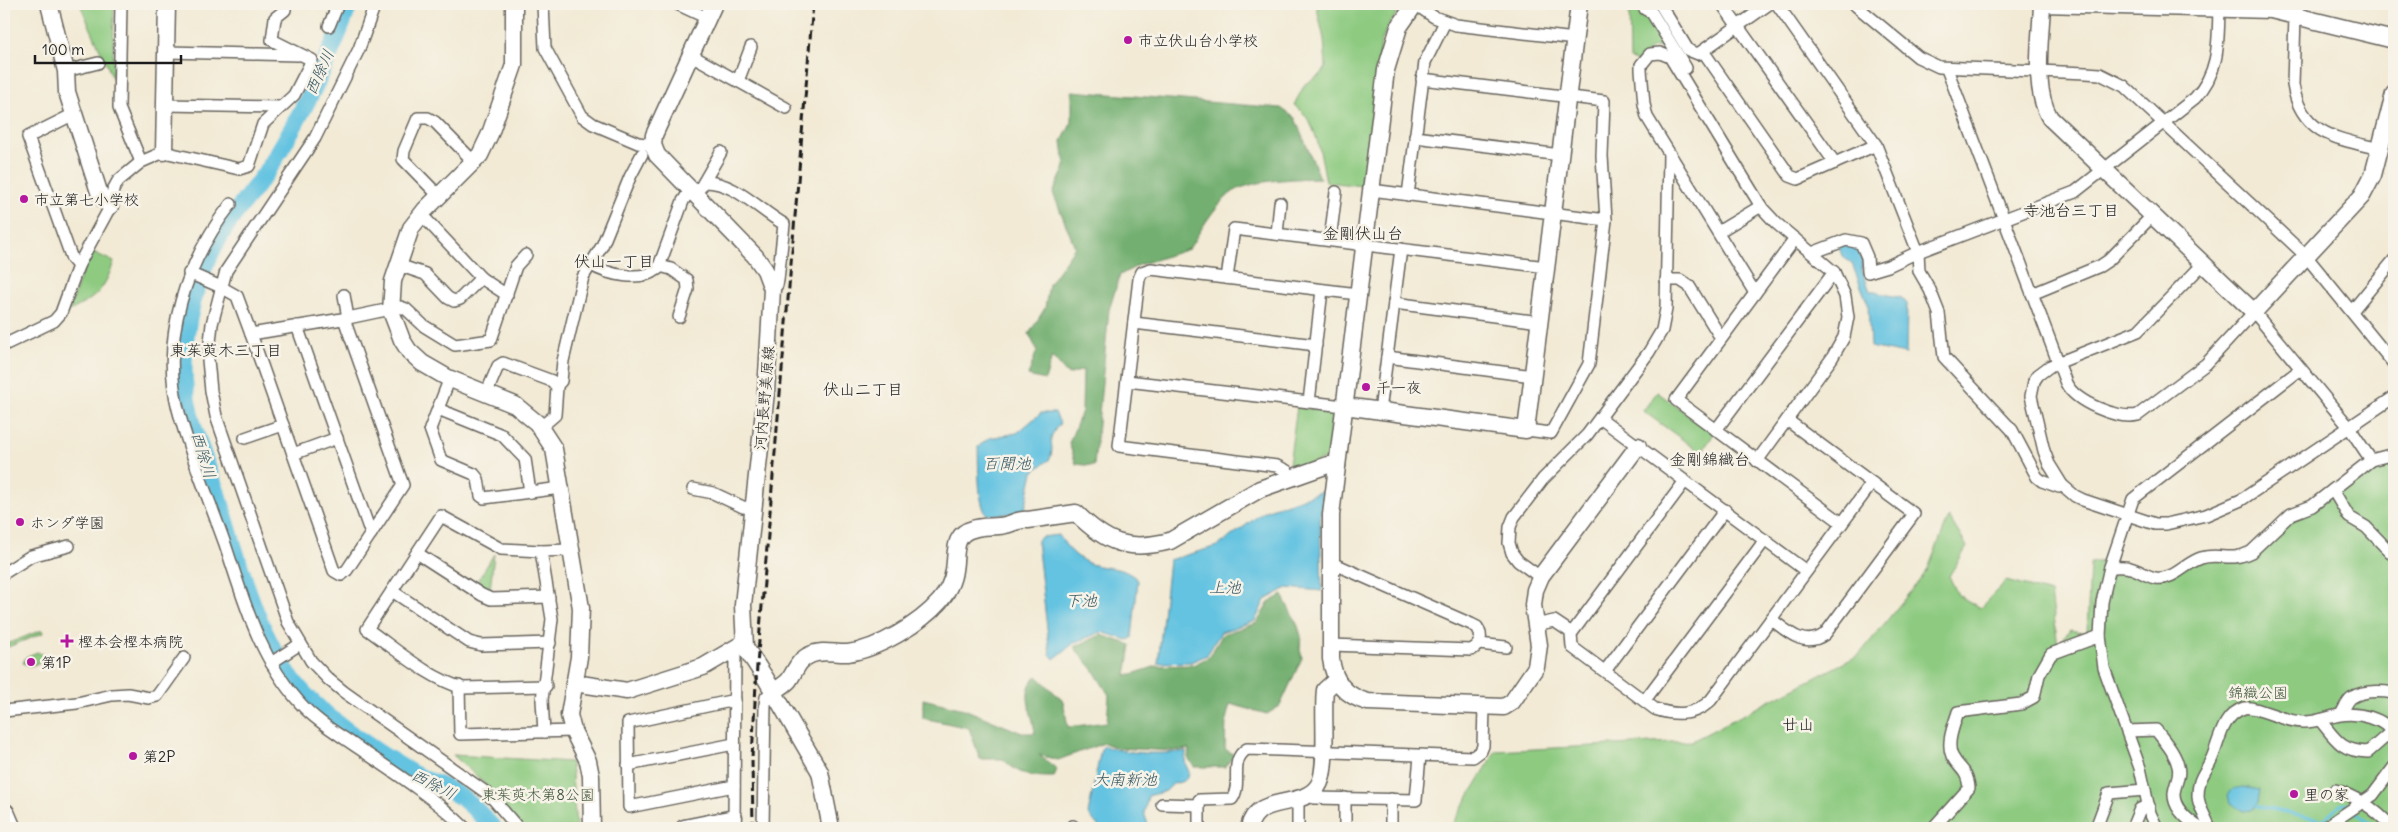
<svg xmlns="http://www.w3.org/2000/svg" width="2398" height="832" viewBox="0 0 2398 832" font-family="Delius,'Klee One',sans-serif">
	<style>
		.green { fill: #8ecb81; stroke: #55744e }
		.forest { fill: #72af6f; stroke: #476646 }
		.water { fill: #63c3e1; stroke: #40707e }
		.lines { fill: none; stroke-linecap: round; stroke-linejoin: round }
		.stream { stroke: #63c3e1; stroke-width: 3 }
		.river { stroke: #63c3e1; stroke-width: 18 }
		.street-casing { stroke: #67645d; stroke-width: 14 }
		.secondary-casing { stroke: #67645d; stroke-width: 19 }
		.highway-casing { stroke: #67645d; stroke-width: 24 }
		.street { stroke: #fff; stroke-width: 11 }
		.secondary { stroke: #fff; stroke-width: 16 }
		.highway { stroke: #fff; stroke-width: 21 }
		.rail { stroke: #1c1c1c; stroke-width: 3; stroke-dasharray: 8 4; stroke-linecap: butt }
		.poi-dot { fill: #b5179e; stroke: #f7f3e8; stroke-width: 2 }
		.labels { text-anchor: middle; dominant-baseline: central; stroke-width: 5; stroke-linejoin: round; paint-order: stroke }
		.poi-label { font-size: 15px; fill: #1c1c1c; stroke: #f7f3e8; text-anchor: start }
		.street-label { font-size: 15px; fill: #1c1c1c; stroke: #f7f3e8 }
		.park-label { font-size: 15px; fill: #44593f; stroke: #f7f3e8 }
		.water-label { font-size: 16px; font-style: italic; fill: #355661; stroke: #f7f3e8 }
		.neighbourhood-label { font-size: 16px; fill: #1c1c1c; stroke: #f7f3e8 }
	</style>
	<rect width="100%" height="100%" fill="#f7f3e8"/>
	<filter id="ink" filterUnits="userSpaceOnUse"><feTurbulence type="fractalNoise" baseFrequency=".02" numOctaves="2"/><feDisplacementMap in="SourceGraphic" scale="10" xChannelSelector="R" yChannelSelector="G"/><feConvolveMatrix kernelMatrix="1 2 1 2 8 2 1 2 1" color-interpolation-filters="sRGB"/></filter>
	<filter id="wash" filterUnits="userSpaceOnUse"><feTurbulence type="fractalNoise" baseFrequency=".0096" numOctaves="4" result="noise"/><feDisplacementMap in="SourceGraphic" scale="20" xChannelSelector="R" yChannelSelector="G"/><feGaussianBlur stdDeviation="1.12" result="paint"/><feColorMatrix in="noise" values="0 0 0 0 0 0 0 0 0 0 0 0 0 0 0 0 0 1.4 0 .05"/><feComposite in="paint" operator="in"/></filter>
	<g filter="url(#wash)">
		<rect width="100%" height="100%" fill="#f2ead5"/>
		<g class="green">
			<path d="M80 4H114L113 79Z"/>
			<path d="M1316 4H1403L1386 30 1381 43 1363 186 1326 182C1321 157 1317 119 1294 105L1305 84 1322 74 1326 67 1324 39Z"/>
			<path d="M1629 4H1653L1679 44 1672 48 1653 47 1638 62 1630 59Z"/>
			<path d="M93 252 114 262C103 291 98 297 69 311L83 270Z"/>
			<path d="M1657 392 1714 434 1701 453 1643 411Z"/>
			<path d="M1297 407 1333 412 1327 458 1299 468 1289 464Z"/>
			<path d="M2394 454V828H1450L1496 751 1692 741 1859 655 1927 571 1949 517 1967 547 1949 576 1958 595 1980 608 2006 581 2051 593 2058 646 2070 630 2087 633 2090 563 2110 560 2155 578 2199 558H2238L2291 514Z"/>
			<path d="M494 554 490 590 477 582Z"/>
			<path d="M42 630 43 633 8 647 7 644Z"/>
			<path d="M37 652 44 655 41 662 30 666 23 663 26 657Z"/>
			<path d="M453 755 571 762 576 828H521L481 780Z"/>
		</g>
		<g class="forest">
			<path d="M1072 91 1281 108 1295 118 1320 178C1297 179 1249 179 1230 194 1212 209 1201 230 1189 249L1139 265 1120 275 1109 310 1094 466 1076 464 1069 443 1082 411 1083 370 1068 375 1052 357 1045 380 1028 376 1037 350 1029 334 1045 308 1049 284 1075 247 1053 193 1065 167 1062 141 1072 122Z"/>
			<path d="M1282 595 1298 626 1301 636 1300 649 1302 658 1280 706 1267 714 1230 704 1226 720 1225 749 1234 755 1225 767H1194L1188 758 1189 749 1172 751 1118 748 1104 743 1058 760 1039 755 1057 769 1054 777C1031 777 1020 776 1003 759H980L969 728 923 718V699L964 709 1022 733H1035C1033 714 1019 690 1037 676L1063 701 1068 727 1107 722 1109 695 1092 668 1074 647 1101 635 1131 645 1126 676 1157 666 1193 665 1209 657 1223 634 1257 623 1269 602Z"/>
		</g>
		<g class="water">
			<path d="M1845 245 1857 247 1862 259V270L1870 291 1902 298 1907 304 1906 354 1870 347 1868 304 1852 264 1842 256 1839 247Z"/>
			<path d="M1041 413H1055L1060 423C1044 443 1056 441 1050 459L1033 472 1024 513 987 515C977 503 979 464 978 447L989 438 1017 433Z"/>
			<path d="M1323 491 1320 522 1322 591 1287 588 1265 600 1255 621 1221 632 1207 655 1191 662 1158 663 1169 560 1218 546 1265 511Z"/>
			<path d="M1059 535C1067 549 1081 563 1098 566 1115 569 1125 568 1138 580L1132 638 1128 640 1101 632 1074 643 1054 659 1050 654 1037 541 1041 537Z"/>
			<path d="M1104 746C1126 754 1163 755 1186 751L1185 763 1189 772 1188 777 1184 781 1173 784 1166 791 1148 796 1144 813 1148 824 1147 828H1100L1088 814 1101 749Z"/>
			<path d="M2243 787 2260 790 2258 802 2252 810 2243 811 2230 803 2228 795 2233 789Z"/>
		</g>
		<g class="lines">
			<g class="stream">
				<path d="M2256 806 2322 820 2340 805 2346 804 2349 807"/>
				<path d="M2354 811 2377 828"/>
			</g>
			<path class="river" d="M349 4C330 59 302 114 271 165 257 187 238 207 224 229 196 274 181 328 184 380 188 430 212 472 225 518 243 580 264 655 311 701 334 724 379 754 408 771 422 780 438 784 453 792 469 801 481 815 493 828"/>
		</g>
	</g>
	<g filter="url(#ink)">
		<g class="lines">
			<g class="street-casing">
				<g id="street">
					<path d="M121 4 119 108 141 162"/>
					<path d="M375 4 359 49 315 138 226 271 212 324 208 360 211 391 216 416 288 622 311 661 328 679 344 692 484 791 494 800 518 828"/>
					<path d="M543 4 545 48 582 116 593 124 638 143 653 145"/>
					<path d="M677 4 707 18"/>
					<path d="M1415 4 1434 17 1456 25 1575 39"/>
					<path d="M1643 4 1645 9 1652 13 1686 68"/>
					<path d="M1660 4 1688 50 1698 54 1769 4"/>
					<path d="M1722 4 1835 163"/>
					<path d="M1777 4 1876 145 1918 252 1919 271 1930 290 1939 313 1944 357 2012 430 2037 477 2042 481 2059 487 2062 485"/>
					<path d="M1854 4 1918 57 1939 67 2086 73 2100 74 2124 86 2306 256 2394 364"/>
					<path d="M2295 15 2293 85C2301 135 2339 139 2380 149"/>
					<path d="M329 26 338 4"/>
					<path d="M1703 51 1790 176 1798 179 1876 145"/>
					<path d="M167 52 298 55"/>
					<path d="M691 55 786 108"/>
					<path d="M1947 69 2066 383C2075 402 2118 420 2138 415L2206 364 2254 312 2349 427 2371 460"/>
					<path d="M66 71 98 63"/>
					<path d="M1422 79 1604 101 1602 156 1606 220 1589 364 1551 433 1526 430"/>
					<path d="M738 81 751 47"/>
					<path d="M165 105 281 107"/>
					<path d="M74 114 28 137 72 259 78 266"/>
					<path d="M1415 137 1561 155"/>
					<path d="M704 182C734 181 759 210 784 224L778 280 777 285 772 289"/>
					<path d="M701 187 721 152"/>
					<path d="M1371 190 1606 220"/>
					<path d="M1408 195 1425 62 1445 22"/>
					<path d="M439 196 403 159 404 151 418 118H428L435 122 474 162"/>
					<path d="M231 204C187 260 160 338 178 409 190 455 209 499 225 544 244 601 259 658 300 703 316 721 337 733 357 747 394 772 433 797 465 828"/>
					<path d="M421 214 481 278 507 295"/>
					<path d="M1718 232 1761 206"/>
					<path d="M1277 234 1280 203"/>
					<path d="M1795 239 1676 400 1842 523"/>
					<path d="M1330 240 1336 192"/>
					<path d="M1812 253 1846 240 1861 243 1867 257 1868 272 1888 266 1918 252 2075 192 2195 98C2221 71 2218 38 2219 4"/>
					<path d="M590 264C607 275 641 282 658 269L683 201 691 189"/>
					<path d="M2203 264 2138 331 2050 366 2038 375 2034 381 2031 396 2044 451 2049 464 2062 485 2075 496 2083 500 2155 524H2166L2206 515 2241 500 2394 397"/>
					<path d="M398 265 425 274 448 298 454 301 460 299 481 278"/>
					<path d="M660 266 671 269 687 280 688 289 679 317"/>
					<path d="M189 273 221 287 237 296 251 334 348 318 400 307 406 309 424 326 455 345 491 340 516 266 526 255"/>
					<path d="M1227 278 1234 229 1547 267"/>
					<path d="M1666 280H1680L1689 286 1721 338"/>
					<path d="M1755 293 1647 117 1644 104 1641 70V65L1650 54 1660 53 1670 57 1762 208 1776 223 1834 272 1845 296 1848 317 1844 337 1832 358 1757 461"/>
					<path d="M2032 294 2100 266 2109 260 2152 216"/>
					<path d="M344 295 348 318"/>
					<path d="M1394 303 1540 322"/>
					<path d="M2352 311 2394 260"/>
					<path d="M1134 323 1316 345"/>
					<path d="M297 326 371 534"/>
					<path d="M251 334 334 571 341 575 347 570 403 485 344 319"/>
					<path d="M4 345 54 321 61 313 78 266 110 207 113 190 118 181 141 162 164 152 239 169 249 166 263 124 294 95 312 60 272 40 275 18 285 10V5L282 4"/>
					<path d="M1387 357 1533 376"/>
					<path d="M450 378 430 429 441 460 474 474 478 479 481 496 484 498 561 488"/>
					<path d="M1127 381 1344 406"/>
					<path d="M557 385 561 381 563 361 583 277 602 246 630 177 642 154"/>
					<path d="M487 392 498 366 503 363 552 381 557 387 555 415 541 427"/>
					<path d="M1309 402 1322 290"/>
					<path d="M438 409 502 435 525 459 530 492"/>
					<path d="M1380 411 1401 249"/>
					<path d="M1600 418 1806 571"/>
					<path d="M1716 430 1834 272"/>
					<path d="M245 438 283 425"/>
					<path d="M293 454 337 438"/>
					<path d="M1290 478 1287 471 1277 466 1119 446 1139 279 1142 272 1151 269 1358 294"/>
					<path d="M1685 481 1571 634 1572 647 1655 709C1676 716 1695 716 1711 700L1872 483"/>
					<path d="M693 489 713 493 743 507 752 508"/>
					<path d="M2333 490 2349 517 2366 527 2394 556"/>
					<path d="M541 551 552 619 542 700 544 732"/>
					<path d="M417 553 482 595 491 599 549 597"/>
					<path d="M2110 567C2116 567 2124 566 2130 568 2139 570 2146 576 2155 578 2174 581 2185 563 2201 558 2220 552 2228 563 2251 552L2291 514 2312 506 2371 460 2394 454"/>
					<path d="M4 573 31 556 69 546"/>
					<path d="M1540 577 1518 561 1512 553 1509 543 1510 527 1514 517 1543 479 1587 435 1649 352 1662 330 1666 309 1669 154"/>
					<path d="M392 591 469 642 481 645 550 643"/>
					<path d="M1771 619C1787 631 1804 649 1825 634L1914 514 1787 420"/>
					<path d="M1535 625 1554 621 1572 633"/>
					<path d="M1479 644 1506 647"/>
					<path d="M1331 645 1471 650C1481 645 1483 636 1477 627L1471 624 1339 566 1331 565"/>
					<path d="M271 663 300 644"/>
					<path d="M1605 671 1725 510"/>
					<path d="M459 686 460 734 573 731"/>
					<path d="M546 686 463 688C428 678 397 650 367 629L441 516 501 549 541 551 570 550"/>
					<path d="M1645 700 1765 540"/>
					<path d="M4 711 77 703 112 695 128 694 149 698 157 696 184 658"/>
					<path d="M2341 714C2344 710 2347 701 2351 698 2363 690 2381 691 2394 693"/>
					<path d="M2320 720C2336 740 2341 751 2368 752L2392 731"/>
					<path d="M2127 731 2156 730C2164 741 2175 752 2178 766 2181 776 2175 783 2174 793 2173 808 2189 821 2200 828"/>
					<path d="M628 765 734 744"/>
					<path d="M734 786 629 807 628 723 735 700"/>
					<path d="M2335 790C2358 796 2377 811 2393 828"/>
					<path d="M1309 795 1314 798 1416 800 1420 756"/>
					<path d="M1162 804 1199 805"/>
					<path d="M734 828 735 648"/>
					<path d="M763 828 765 705 766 697 774 692"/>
					<path d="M1072 828 1073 826"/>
					<path d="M1199 828V800L1232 799C1243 783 1228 761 1247 749L1473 757 1481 751 1483 746 1484 707"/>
					<path d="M1298 828V798"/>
					<path d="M1345 828V798"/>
					<path d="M1391 828V799"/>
					<path d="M1933 828 1969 788C1967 768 1960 771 1952 756 1946 743 1954 725 1958 712L2021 704 2034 697 2039 675 2051 654 2100 636"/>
					<path d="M2096 828 2109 793 2145 790"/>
					<path d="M2132 828 2140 809 2149 806"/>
					<path d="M2157 828 2150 813 2140 768 2104 668 2100 636 2102 602 2110 567 2133 499 2301 369"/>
					<path d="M2210 828C2206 818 2198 806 2198 796 2198 777 2205 774 2212 758 2220 740 2222 715 2244 708 2254 705 2285 722 2302 722 2315 723 2327 717 2340 715 2358 712 2385 718 2394 735"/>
					<path d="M2324 828 2373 795 2394 767"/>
				</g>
			</g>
			<g class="secondary-casing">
				<g id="secondary">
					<path d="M49 4 66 71 67 92 100 195 110 206"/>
					<path d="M514 4V65L490 134 480 155 425 210 411 228 393 281 391 311 402 340 409 351 422 363 448 378 515 405 537 423 554 449 581 608 579 657 569 715 573 731 588 761 591 776 592 828"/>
					<path d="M714 4 654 135 653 145 657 155 755 256 765 270 772 289 766 392 743 605 745 647 766 679 820 772 831 828"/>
					<path d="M1415 4 1399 27 1386 70 1331 515V659C1334 682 1345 696 1368 702L1504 707 1512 702 1536 667 1539 645 1533 605 1535 590 1541 576 1638 446"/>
					<path d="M2042 4C2041 38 2032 88 2050 118L2254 312 2362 196 2373 175 2394 94"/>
					<path d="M2042 4 2271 10 2394 40"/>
					<path d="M164 152 167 4"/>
					<path d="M1344 406 1526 430 1579 4"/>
					<path d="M574 683 627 691 703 667 744 643"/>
					<path d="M774 692C778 688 785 685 789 680 796 670 798 660 810 655 822 649 836 654 848 653 878 649 920 624 940 601 947 593 953 580 954 570 957 554 952 534 973 529 981 526 991 527 999 526 1009 526 1019 518 1028 520L1076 513C1106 543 1128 552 1170 541L1260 489 1328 465 1337 466"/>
					<path d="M684 828 734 818"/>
					<path d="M1249 828C1256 793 1302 810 1318 786 1329 771 1322 712 1325 690L1336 680"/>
				</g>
			</g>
			<g class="highway-casing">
				<path id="highway" d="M4 814 10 828"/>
			</g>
			<use href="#street" class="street"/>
			<use href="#secondary" class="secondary"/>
			<use href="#highway" class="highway"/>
			<path class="rail" d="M753 828 752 758 757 665 813 4"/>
		</g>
	</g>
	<g class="poi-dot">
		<circle cx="1128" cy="40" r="5"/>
		<circle cx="24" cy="199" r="5"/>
		<circle cx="1366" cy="387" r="5"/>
		<circle cx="20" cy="522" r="5"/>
		<path d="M64.5 633.5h5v5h5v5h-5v5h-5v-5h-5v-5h5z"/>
		<circle cx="31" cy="662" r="5"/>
		<circle cx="133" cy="756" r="5"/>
		<circle cx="2294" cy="794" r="5"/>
	</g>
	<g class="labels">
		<g class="poi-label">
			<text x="1138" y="40">市立伏山台小学校</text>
			<text x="34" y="199">市立第七小学校</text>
			<text x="1376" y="387">千一夜</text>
			<text x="30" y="522">ホンダ学園</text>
			<text x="78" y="641">樫本会樫本病院</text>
			<text x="41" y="662">第1P</text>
			<text x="143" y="756">第2P</text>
			<text x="2304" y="794">里の家</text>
		</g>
		<g class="street-label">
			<text transform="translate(764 398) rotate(-85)">河内長野美原線</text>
		</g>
		<g class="park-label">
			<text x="2258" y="692">錦織公園</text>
			<text x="538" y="794">東茱萸木第8公園</text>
		</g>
		<g class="water-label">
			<text transform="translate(319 72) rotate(-66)">西除川</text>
			<text transform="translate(204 455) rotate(73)">西除川</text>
			<text x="1007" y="463">百聞池</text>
			<text x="1225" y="587">上池</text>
			<text x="1081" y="600">下池</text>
			<text x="1125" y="779">大南新池</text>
			<text transform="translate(434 784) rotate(27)">西除川</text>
		</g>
		<g class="neighbourhood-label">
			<text x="2071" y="210">寺池台三丁目</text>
			<text x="1363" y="233">金剛伏山台</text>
			<text x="614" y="261">伏山一丁目</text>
			<text x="226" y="350">東茱萸木三丁目</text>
			<text x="863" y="389">伏山二丁目</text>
			<text x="1710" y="459">金剛錦織台</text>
			<text x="1798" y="724">廿山</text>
		</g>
	</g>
	<rect width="2398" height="832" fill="none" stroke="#f7f3e8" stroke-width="20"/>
	<path d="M35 55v8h146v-8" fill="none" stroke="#1c1c1c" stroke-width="2.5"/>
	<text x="42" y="55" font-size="15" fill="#1c1c1c" stroke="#f7f3e8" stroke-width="4" paint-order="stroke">100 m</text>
</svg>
